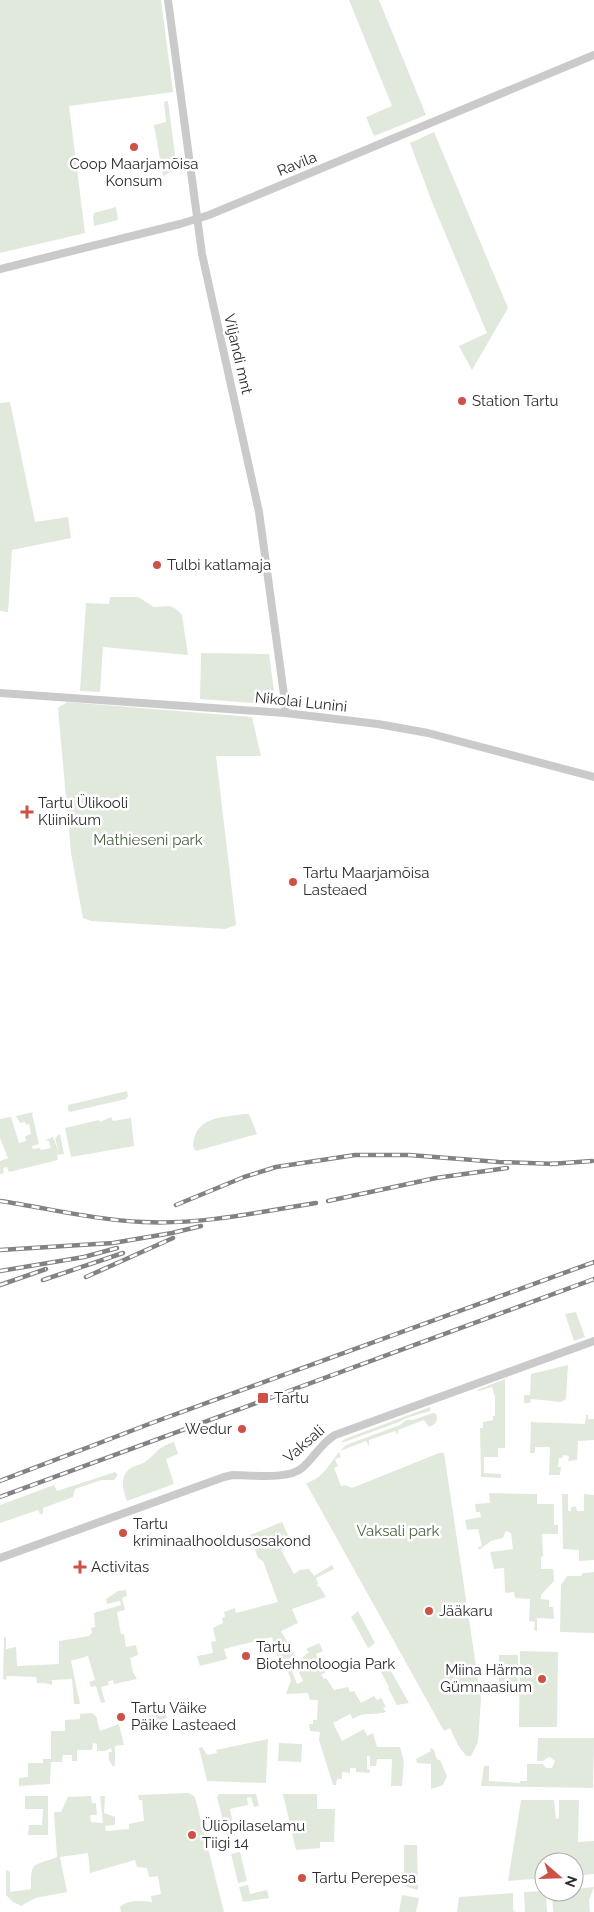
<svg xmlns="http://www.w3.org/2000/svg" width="594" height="1912" viewBox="0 0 594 1912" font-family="Raleway,sans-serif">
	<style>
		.green { fill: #e1e9dc }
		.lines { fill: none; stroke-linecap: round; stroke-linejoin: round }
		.tertiary { stroke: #cacaca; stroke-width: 8 }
		.rail-casing { stroke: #828282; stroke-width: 4.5 }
		.rail { stroke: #fff; stroke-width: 2.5; stroke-dasharray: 8; stroke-linecap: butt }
		.poi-dot { fill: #ce5145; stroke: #fff; stroke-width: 2 }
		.labels { text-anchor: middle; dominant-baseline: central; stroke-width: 5; stroke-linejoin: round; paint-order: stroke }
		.poi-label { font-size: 15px; fill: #2d2d2d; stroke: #fff; text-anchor: start }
		.street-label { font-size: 15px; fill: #2d2d2d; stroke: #fff }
		.park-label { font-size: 15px; fill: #4b6340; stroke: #fff }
	</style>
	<rect width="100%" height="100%" fill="#fff"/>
	<g class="green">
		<path d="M0 0H161L173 92 69 106 85 233 0 253Z"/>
		<path d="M349 0H379L426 115 374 136 366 117 392 106Z"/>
		<path d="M168 101 177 169 163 176 154 125 166 122 164 102Z"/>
		<path d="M434 132 508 308 472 370 459 346 487 333 432 202 410 143Z"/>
		<path d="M116 207 118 220 94 226 93 217 94 213Z"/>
		<path d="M10 402 35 522 68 517 71 538 12 550 8 612 0 611V403Z"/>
		<path d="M110 597H138L154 607 170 606 176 609 182 615 188 655 103 647 100 692 80 691 86 603 109 604Z"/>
		<path d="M201 653 269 654 275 698 273 702 267 704 200 699Z"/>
		<path d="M67 702 252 717 261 756H216L236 925 225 929 91 921 83 918 71 853 58 708Z"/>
		<path d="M127 1091 128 1096 126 1099 70 1112 68 1110V1105Z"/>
		<path d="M33 1112 32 1114 39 1144 32 1146 33 1149 40 1148 41 1150 51 1148 49 1141 45 1140 53 1137 59 1153 55 1138 60 1134 64 1154 57 1155 58 1160 9 1172 7 1167 3 1168 4 1173 0 1174V1161L8 1158 0 1138V1119L11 1117 19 1143 26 1141 25 1136 31 1134 29 1124 26 1125 25 1122 20 1123 16 1116Z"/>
		<path d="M244 1114H249L257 1134 196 1151 193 1147C194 1116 221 1118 244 1114Z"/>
		<path d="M111 1117 113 1121 131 1118 134 1146 71 1157 65 1128 99 1120 100 1122Z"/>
		<path d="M576 1312 585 1337 574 1341 565 1314Z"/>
		<path d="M568 1365 566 1399 561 1402 531 1399 530 1403H524V1395H530L531 1374Z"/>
		<path d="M505 1379V1448H498V1457H484V1473L501 1474V1478L481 1477 480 1428H483V1422L493 1420V1416H495V1397L492 1387 479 1391 477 1390Z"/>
		<path d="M430 1407V1411C421 1414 406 1417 399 1422L344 1442H341L345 1439Z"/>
		<path d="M433 1413 436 1414C439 1420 435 1425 429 1427L424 1420 398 1430V1435L395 1431 369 1440V1446L366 1441 340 1451 346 1445 400 1425 406 1420H413Z"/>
		<path d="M586 1415H588V1419H594V1440L578 1441 577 1460 568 1461 569 1456 563 1455 562 1458H559L558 1467H561L560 1475H549L550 1447H535V1453H530L531 1422 585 1424Z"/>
		<path d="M174 1442 178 1454 166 1459 174 1484 127 1501C123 1490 119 1476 131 1468 135 1465 141 1465 145 1462 158 1453 155 1448 174 1442Z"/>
		<path d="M339 1452 341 1457 335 1459 338 1466 334 1468 341 1486 345 1485 352 1488 439 1453H444L481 1699 478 1742 471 1756H466L458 1745 450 1728 444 1731 306 1483C322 1479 329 1465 339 1452Z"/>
		<path d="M115 1472 118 1475 114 1480H102L75 1489 73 1497 43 1508V1514H40L38 1510 0 1523V1505L54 1485 57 1491Z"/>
		<path d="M489 1493 537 1494V1504H554V1525H558V1534H542L543 1556 541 1557V1569H553L554 1581 541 1595V1599L549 1600V1607H553L554 1619 537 1618V1631L534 1630 535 1622 529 1621 530 1599 515 1598 514 1592 505 1593 504 1568 494 1569 490 1552 513 1549 511 1533 506 1531 503 1538 491 1541 479 1550 478 1547 482 1546 478 1529 467 1530 465 1520 481 1517 480 1512H476L475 1504 490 1503Z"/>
		<path d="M562 1494H568V1511H571V1507H576L577 1511H584V1494L594 1495V1560L579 1561V1550L563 1549Z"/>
		<path d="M282 1522 291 1542 281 1550 294 1574 300 1570 309 1569 314 1576 332 1565 334 1569 316 1578 318 1583 317 1585 319 1587H320L326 1597 292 1609 298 1623 281 1631 296 1657 289 1663 297 1684 303 1681 296 1666 294 1667 293 1665 309 1652 306 1649 319 1643 323 1651 316 1654 326 1672 321 1675 324 1679 326 1678 334 1690 348 1687 350 1692 354 1691 361 1703 374 1696 377 1700 381 1698 386 1707 383 1708 386 1712C372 1716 365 1711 353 1719L350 1714 333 1723 342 1741 364 1729 367 1736 373 1733 377 1747H400L404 1762 402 1786H391L392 1759H377L376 1766H370V1756H367V1769L370 1770V1773L356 1772V1768H350V1773L342 1772V1779H337L336 1785H333L319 1740 320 1732 310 1731 309 1724H313V1720H317L318 1700H310L308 1693 286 1694 291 1680 285 1664 280 1666 272 1637 224 1649 227 1659 200 1666 197 1656 213 1653 211 1642 216 1641 213 1628 223 1623 222 1618 225 1617 224 1612 235 1608 236 1613 278 1602 263 1561 258 1558 250 1535Z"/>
		<path d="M594 1572V1633L560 1632 561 1585 567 1576H581L583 1573Z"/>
		<path d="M126 1590 127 1596 122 1598 125 1610 117 1612 121 1634H124L126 1647 136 1645 138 1655 130 1658 133 1672 137 1679 114 1684 113 1680 108 1682 109 1685 101 1687 105 1702 101 1703 96 1686 91 1687 89 1682 95 1680 88 1656 71 1661 80 1704H74L72 1679 52 1680V1685L45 1683H37L36 1677 7 1676 6 1680 3 1679 4 1637H6V1649L16 1647 17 1666 59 1664V1641L89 1636 92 1633 91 1628 95 1627 94 1613 121 1605 120 1601 107 1604 106 1599 118 1591Z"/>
		<path d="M358 1611 375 1643 368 1648 351 1617Z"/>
		<path d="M520 1651 558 1652 557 1727H519Z"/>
		<rect x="499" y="1655" width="19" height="35"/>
		<path d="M387 1664 409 1703 397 1705 388 1688 389 1687 380 1670Z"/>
		<path d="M165 1712 167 1718 163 1719 164 1721 135 1729 132 1720Z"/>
		<path d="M92 1713 96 1716 100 1731 119 1724 124 1745 115 1746V1766H113C109 1762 108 1758 109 1752H112L111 1748 105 1751H97V1744L93 1743 92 1750H77V1761H72V1755H63L62 1762H51L50 1784 19 1786V1778L28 1777V1763H43V1759H51V1731H65V1720L80 1719V1714Z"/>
		<path d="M538 1738H594L593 1788 481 1786 484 1766H489V1781L520 1783V1781H527V1764H543L546 1768H552L555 1761 550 1757 547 1758 543 1761H537Z"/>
		<path d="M268 1739 266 1783 207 1781 199 1748 202 1747 207 1755 217 1753 216 1750Z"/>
		<path d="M279 1743 302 1744 301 1762 278 1761Z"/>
		<path d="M432 1748 435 1752V1755L438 1760H440L447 1776 443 1785 431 1789V1764L417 1763 416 1759 431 1751 430 1749Z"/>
		<path d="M189 1793 194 1796 196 1801 224 1912H121L120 1907C129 1899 141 1901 152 1902L151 1896 161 1894 158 1876 149 1877 147 1868 137 1867 135 1860 90 1873 88 1853 60 1857 67 1892 35 1898 21 1906 13 1902 6 1895V1870L10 1872V1892L31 1889C31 1861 31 1867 57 1857L54 1812H61L68 1797 91 1796 92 1803H96L97 1815H90L91 1822 103 1823 100 1796H105L104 1813 115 1817V1825L105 1826 106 1831 129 1829V1824L144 1821 142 1800H139L138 1795Z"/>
		<path d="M219 1794H256L259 1806 254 1807 251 1797 247 1798 248 1805 230 1809 235 1835 227 1837 217 1797Z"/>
		<path d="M283 1794H317V1809H335L334 1842H320V1848L296 1850Z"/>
		<path d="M25 1796H48V1835H28L29 1825H42L43 1809H25Z"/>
		<path d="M521 1800H554L556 1819 559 1818V1800H579L578 1842 594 1841V1874L574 1876V1862H544V1878L508 1881Z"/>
		<path d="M404 1845H417L418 1890 404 1886Z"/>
		<path d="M240 1852 247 1881 238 1883 231 1854Z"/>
		<path d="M248 1885 250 1894 267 1890 269 1898 243 1902 239 1887Z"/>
		<path d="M594 1887 589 1900 590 1912H553L552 1892H574V1889Z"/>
		<path d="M544 1891 546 1896 547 1912H525L524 1892Z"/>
		<path d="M513 1893V1909L515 1912H457L459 1897Z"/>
		<path d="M402 1895 419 1898 416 1912H399Z"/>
	</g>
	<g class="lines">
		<g class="tertiary">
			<path d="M168 0 202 254 259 512 284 695 285 713"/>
			<path d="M0 269 180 224 209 215 594 55"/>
			<path d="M0 693 285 713 378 724 428 733 594 777"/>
			<path d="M0 1558 224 1477 233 1475C252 1475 288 1480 302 1468 314 1458 321 1443 335 1435L594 1341"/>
		</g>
		<g class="rail-casing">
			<g id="rail">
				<path d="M550 1164 592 1161"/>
				<path d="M0 1201C47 1208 95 1220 143 1222 201 1225 259 1212 316 1203"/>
				<path d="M328 1201 436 1178 507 1168"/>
				<path d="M176 1205 244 1177 276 1167 355 1155H409L499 1162 556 1164"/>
				<path d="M0 1250 113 1243 172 1233 201 1226"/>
				<path d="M0 1271 84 1257 117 1248"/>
				<path d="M86 1277 173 1238"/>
				<path d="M43 1280 123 1253"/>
				<path d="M0 1285 46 1269"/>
				<path d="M0 1481 157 1421 594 1262"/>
				<path d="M0 1497 594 1279"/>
			</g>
		</g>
		<use href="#rail" class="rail"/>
	</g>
	<g class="poi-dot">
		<circle cx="134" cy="147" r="5"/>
		<circle cx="462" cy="401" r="5"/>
		<circle cx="157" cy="565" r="5"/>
		<path d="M24.5 804.5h5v5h5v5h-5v5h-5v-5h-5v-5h5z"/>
		<circle cx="293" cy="882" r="5"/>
		<rect x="257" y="1392" width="12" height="12" rx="2.5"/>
		<circle cx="242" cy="1429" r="5"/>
		<circle cx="123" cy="1533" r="5"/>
		<path d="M77.5 1559.5h5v5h5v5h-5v5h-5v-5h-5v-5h5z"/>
		<circle cx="429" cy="1611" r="5"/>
		<circle cx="246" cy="1656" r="5"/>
		<circle cx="542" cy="1679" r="5"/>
		<circle cx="121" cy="1717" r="5"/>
		<circle cx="192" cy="1835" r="5"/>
		<circle cx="302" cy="1878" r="5"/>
	</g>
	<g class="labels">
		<g class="poi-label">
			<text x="134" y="164" text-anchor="middle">Coop Maarjamõisa<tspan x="134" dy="17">Konsum</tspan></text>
			<text x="472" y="401">Station Tartu</text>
			<text x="167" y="565">Tulbi katlamaja</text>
			<text x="38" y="803">Tartu Ülikooli<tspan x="38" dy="17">Kliinikum</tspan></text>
			<text x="303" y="873">Tartu Maarjamõisa<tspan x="303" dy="17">Lasteaed</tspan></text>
			<text x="274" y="1398">Tartu</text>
			<text x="232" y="1429" text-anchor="end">Wedur</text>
			<text x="133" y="1524">Tartu<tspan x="133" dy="17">kriminaalhooldusosakond</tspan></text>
			<text x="91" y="1567">Activitas</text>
			<text x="439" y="1611">Jääkaru</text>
			<text x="256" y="1647">Tartu<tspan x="256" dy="17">Biotehnoloogia Park</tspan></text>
			<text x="532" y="1670" text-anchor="end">Miina Härma<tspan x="532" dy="17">Gümnaasium</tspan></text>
			<text x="131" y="1708">Tartu Väike<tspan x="131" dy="17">Päike Lasteaed</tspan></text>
			<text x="202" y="1826">Üliõpilaselamu<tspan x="202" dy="17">Tiigi 14</tspan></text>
			<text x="312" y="1878">Tartu Perepesa</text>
		</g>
		<g class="street-label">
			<text transform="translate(297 164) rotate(-22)">Ravila</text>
			<text transform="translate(238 354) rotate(77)">Viljandi mnt</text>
			<text transform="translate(301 702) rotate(6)">Nikolai Lunini</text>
			<text transform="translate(304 1444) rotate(-41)">Vaksali</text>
		</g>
		<g class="park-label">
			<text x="148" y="840">Mathieseni park</text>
			<text x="398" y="1531">Vaksali park</text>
		</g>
	</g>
	<g transform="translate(559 1877) rotate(110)"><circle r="24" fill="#ffffff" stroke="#ababab"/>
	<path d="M0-4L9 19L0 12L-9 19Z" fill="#ce5145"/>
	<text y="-8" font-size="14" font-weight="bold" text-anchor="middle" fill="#2d2d2d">N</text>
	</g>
</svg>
